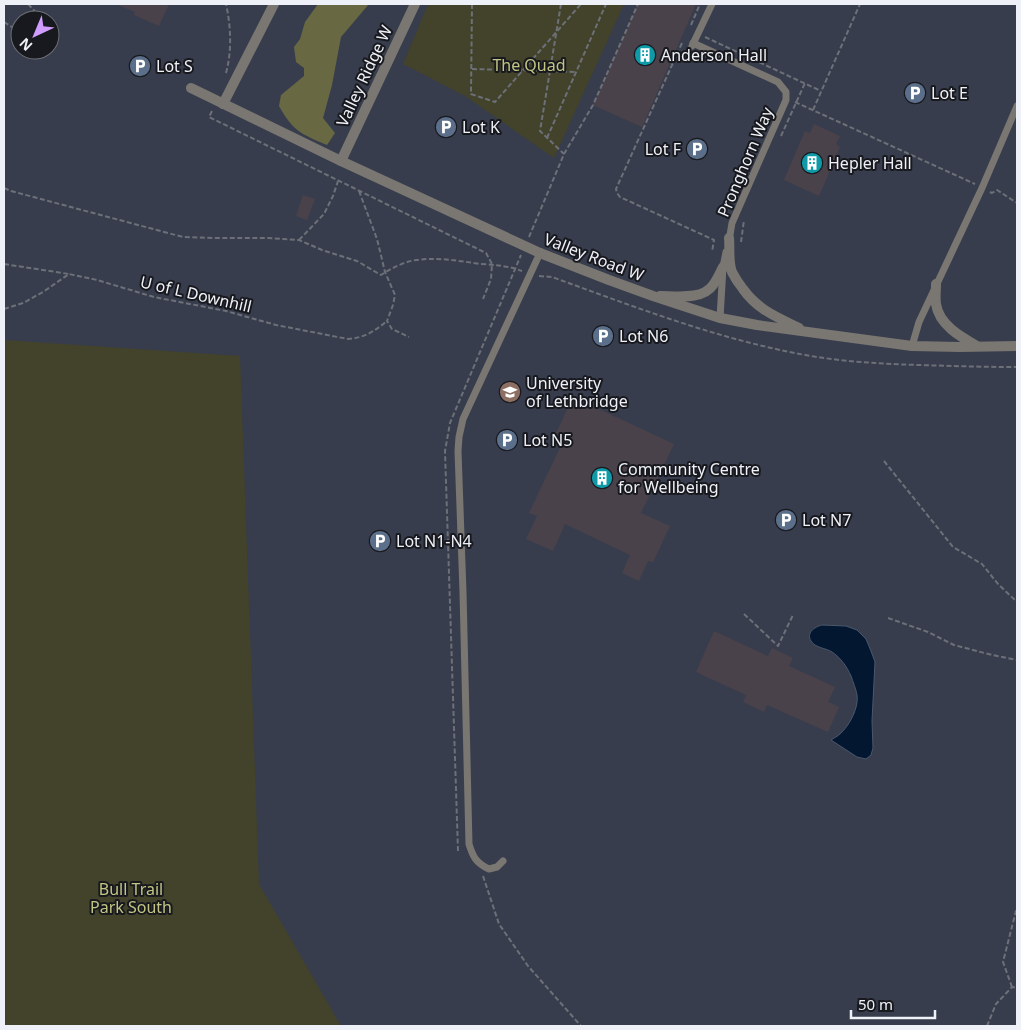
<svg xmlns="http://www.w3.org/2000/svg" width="1021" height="1030" viewBox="0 0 1021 1030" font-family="'Noto Sans',sans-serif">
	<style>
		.built { fill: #373d4c; fill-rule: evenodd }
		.green { fill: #42432a }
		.forest { fill: #686942 }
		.water { fill: #041731; stroke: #4a586c }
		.building { fill: #4a424a }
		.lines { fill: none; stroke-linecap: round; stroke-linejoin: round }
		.path { stroke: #6d7078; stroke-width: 2; stroke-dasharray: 5 2.5; stroke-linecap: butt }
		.service { stroke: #7a7772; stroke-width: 7 }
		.minor { stroke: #7a7772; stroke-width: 10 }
		.tertiary { stroke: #7a7772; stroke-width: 10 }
		.labels { text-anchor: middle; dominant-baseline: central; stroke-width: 4; stroke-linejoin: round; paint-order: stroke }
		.poi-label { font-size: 16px; fill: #eef1f7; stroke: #18191e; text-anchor: start }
		.park-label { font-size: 16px; fill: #c2c583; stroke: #18191e }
		.street-label { font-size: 16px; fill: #eef1f7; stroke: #18191e }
	</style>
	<rect width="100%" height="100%" fill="#2e313b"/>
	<path class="built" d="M4 4H1017V1026H310L4 734ZM20 20H50V50H20Z"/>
	<g class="green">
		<path d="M428 4H624L554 158 465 96 403 64Z"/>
		<path d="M4 340 240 356 259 884 341 1026H4Z"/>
	</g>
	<path class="forest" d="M318 4H369L341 37 332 85 323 118 335 133 327 145C301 134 293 131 279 106L281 95 304 76V68L296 62 294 47 300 39 305 22Z"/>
	<path class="water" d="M822 625 846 626 857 630 866 639 871 651 875 662 872 721 873 748 871 755 866 759 857 757 831 740C834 738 838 736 840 734 850 725 859 707 857 695 856 689 853 682 851 676 847 667 841 658 832 652 826 648 815 648 811 641 806 633 814 627 822 625Z"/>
	<g class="building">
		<path d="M116 4H169L159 26 134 15 135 12Z"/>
		<path d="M638 4H696L642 127 593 105Z"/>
		<path d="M814 124 840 136 836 144 840 147 819 196 784 180 805 131 810 133Z"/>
		<path d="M303 195 315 199 307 220 296 216Z"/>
		<path d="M573 397 674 444 641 513 670 526 653 562 648 561 639 581 622 573 630 555 565 524 553 551 526 539 537 516 529 513 565 437 556 433Z"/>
		<path d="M714 631 768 656 772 648 793 658 789 666 835 687 828 702 839 707 828 732 767 705 764 712 743 702 746 695 696 672Z"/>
	</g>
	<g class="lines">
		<g class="path">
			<path d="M28 4 43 20"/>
			<path d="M472 4 471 94 495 102 581 4"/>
			<path d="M561 4 540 131 564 154"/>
			<path d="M4 22 20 32"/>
			<path d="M691 25 700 4"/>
			<path d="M50 28 54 32"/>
			<path d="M705 37 821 91"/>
			<path d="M682 43 616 189 617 193 620 197 714 240 712 252"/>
			<path d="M472 69 576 72"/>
			<path d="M226 73C232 51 231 27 226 4"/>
			<path d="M795 102 975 184"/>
			<path d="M813 110 860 4"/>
			<path d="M212 111 209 117 486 253 492 264 491 279 483 299"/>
			<path d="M781 136 805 83"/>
			<path d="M547 138 606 4"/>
			<path d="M4 188 11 191 183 237 213 238H268L299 240 322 250 357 261 381 275C392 268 403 262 416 260 438 257 459 261 481 264 496 265 509 266 522 271"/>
			<path d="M359 191 377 239 385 272 395 295 393 305 387 321 392 329 409 337"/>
			<path d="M990 192 992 193 997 190 1017 203"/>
			<path d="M529 237 564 154 593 105 638 4"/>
			<path d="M299 240 324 214 333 196 338 181"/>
			<path d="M741 242 744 220"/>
			<path d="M4 264 69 274"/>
			<path d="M539 276 552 277C638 308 725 342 817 357 850 362 884 364 919 365 952 366 984 367 1017 367"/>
			<path d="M4 309 23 303 43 292 69 274 97 280 154 297 226 311 276 325 348 339C364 338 375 331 387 321"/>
			<path d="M884 461 953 547 982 564 998 584 1017 602"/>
			<path d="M744 614 778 646 793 615"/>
			<path d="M888 618 928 632 954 645 992 655 1017 660"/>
			<path d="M458 851 445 451 450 423 521 255"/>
			<path d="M483 876 499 924 528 966 581 1026"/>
			<path d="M1012 987 1003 962 1017 907"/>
			<path d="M987 1026 996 1004 1012 987 1017 988"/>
		</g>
		<g class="service">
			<path d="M693 43 778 82 786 92V100L732 223 729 241"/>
			<path d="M692 46 712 4"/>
			<path d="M720 318 723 267 726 252"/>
			<path d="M912 346 919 322 982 188 1017 106"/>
			<path d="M503 861 497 867 489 869C476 863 473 857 469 844L463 592 458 451 459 437 463 419 540 253"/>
		</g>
		<g class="minor">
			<path d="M191 88 341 161 540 253"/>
			<path d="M223 104 274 4"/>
			<path d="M341 161 415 4"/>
		</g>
		<g class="tertiary">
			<path d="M729 238C730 249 728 262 732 272 735 278 739 284 743 289 758 310 777 317 799 328"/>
			<path d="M540 253 609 280 653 296 720 318 757 325 912 346 960 347 1017 346"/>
			<path d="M936 284C936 291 935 298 936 304 939 325 961 337 977 346"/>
			<path d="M660 296C677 296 703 300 713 285 717 280 720 273 723 267"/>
		</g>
	</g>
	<defs>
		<g id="building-disc" transform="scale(1.125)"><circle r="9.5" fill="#0f9aa8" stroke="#18191e"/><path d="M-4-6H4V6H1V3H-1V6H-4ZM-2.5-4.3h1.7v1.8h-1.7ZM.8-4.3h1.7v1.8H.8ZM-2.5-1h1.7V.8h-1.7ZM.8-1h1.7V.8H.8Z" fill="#fff"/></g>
		<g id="parking-disc" transform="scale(1.125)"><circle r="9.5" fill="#5c6f8a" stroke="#18191e"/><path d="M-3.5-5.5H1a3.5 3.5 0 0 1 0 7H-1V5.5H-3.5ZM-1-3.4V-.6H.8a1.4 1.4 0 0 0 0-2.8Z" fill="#fff"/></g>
		<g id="university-disc" transform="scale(1.125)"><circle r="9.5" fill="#8d6e63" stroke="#18191e"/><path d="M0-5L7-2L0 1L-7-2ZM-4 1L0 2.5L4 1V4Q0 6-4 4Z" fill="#fff"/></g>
	</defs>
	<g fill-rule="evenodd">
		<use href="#building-disc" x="645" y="55"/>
		<use href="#parking-disc" x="140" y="66"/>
		<use href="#parking-disc" x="915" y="93"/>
		<use href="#parking-disc" x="446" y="127"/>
		<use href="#parking-disc" x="697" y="149"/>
		<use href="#building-disc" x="812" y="163"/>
		<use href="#parking-disc" x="603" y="336"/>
		<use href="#university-disc" x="510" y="392"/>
		<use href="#parking-disc" x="507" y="440"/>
		<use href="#building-disc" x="602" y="478"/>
		<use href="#parking-disc" x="786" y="520"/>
		<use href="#parking-disc" x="380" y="541"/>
	</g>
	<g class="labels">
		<g class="poi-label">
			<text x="661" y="55">Anderson Hall</text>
			<text x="156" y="66">Lot S</text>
			<text x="931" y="93">Lot E</text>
			<text x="462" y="127">Lot K</text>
			<text x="681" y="149" text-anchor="end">Lot F</text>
			<text x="828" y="163">Hepler Hall</text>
			<text x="619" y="336">Lot N6</text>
			<text x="526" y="383">University<tspan x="526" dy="18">of Lethbridge</tspan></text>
			<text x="523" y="440">Lot N5</text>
			<text x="618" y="469">Community Centre<tspan x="618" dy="18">for Wellbeing</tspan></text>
			<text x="802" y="520">Lot N7</text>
			<text x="396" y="541">Lot N1-N4</text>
		</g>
		<g class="park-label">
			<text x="529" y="65">The Quad</text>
			<text x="131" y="889">Bull Trail<tspan x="131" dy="18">Park South</tspan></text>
		</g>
		<g class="street-label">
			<text transform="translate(364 76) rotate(-65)">Valley Ridge W</text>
			<text transform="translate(745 162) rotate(-67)">Pronghorn Way</text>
			<text transform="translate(594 257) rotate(21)">Valley Road W</text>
			<text transform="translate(196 294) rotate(13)">U of L Downhill</text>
		</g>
	</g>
	<rect width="1021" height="1030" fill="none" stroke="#eef1f7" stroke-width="10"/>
	<g transform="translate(35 35) rotate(224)"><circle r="24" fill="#18191e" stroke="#6e6f75"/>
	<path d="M0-4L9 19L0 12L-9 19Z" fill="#d09dff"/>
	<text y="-8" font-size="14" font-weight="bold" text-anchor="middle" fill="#eef1f7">N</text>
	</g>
	<path d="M851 1010v8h84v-8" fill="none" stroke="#eef1f7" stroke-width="2.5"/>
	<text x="858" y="1010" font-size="15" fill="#eef1f7" stroke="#18191e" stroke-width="4" paint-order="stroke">50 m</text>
</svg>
